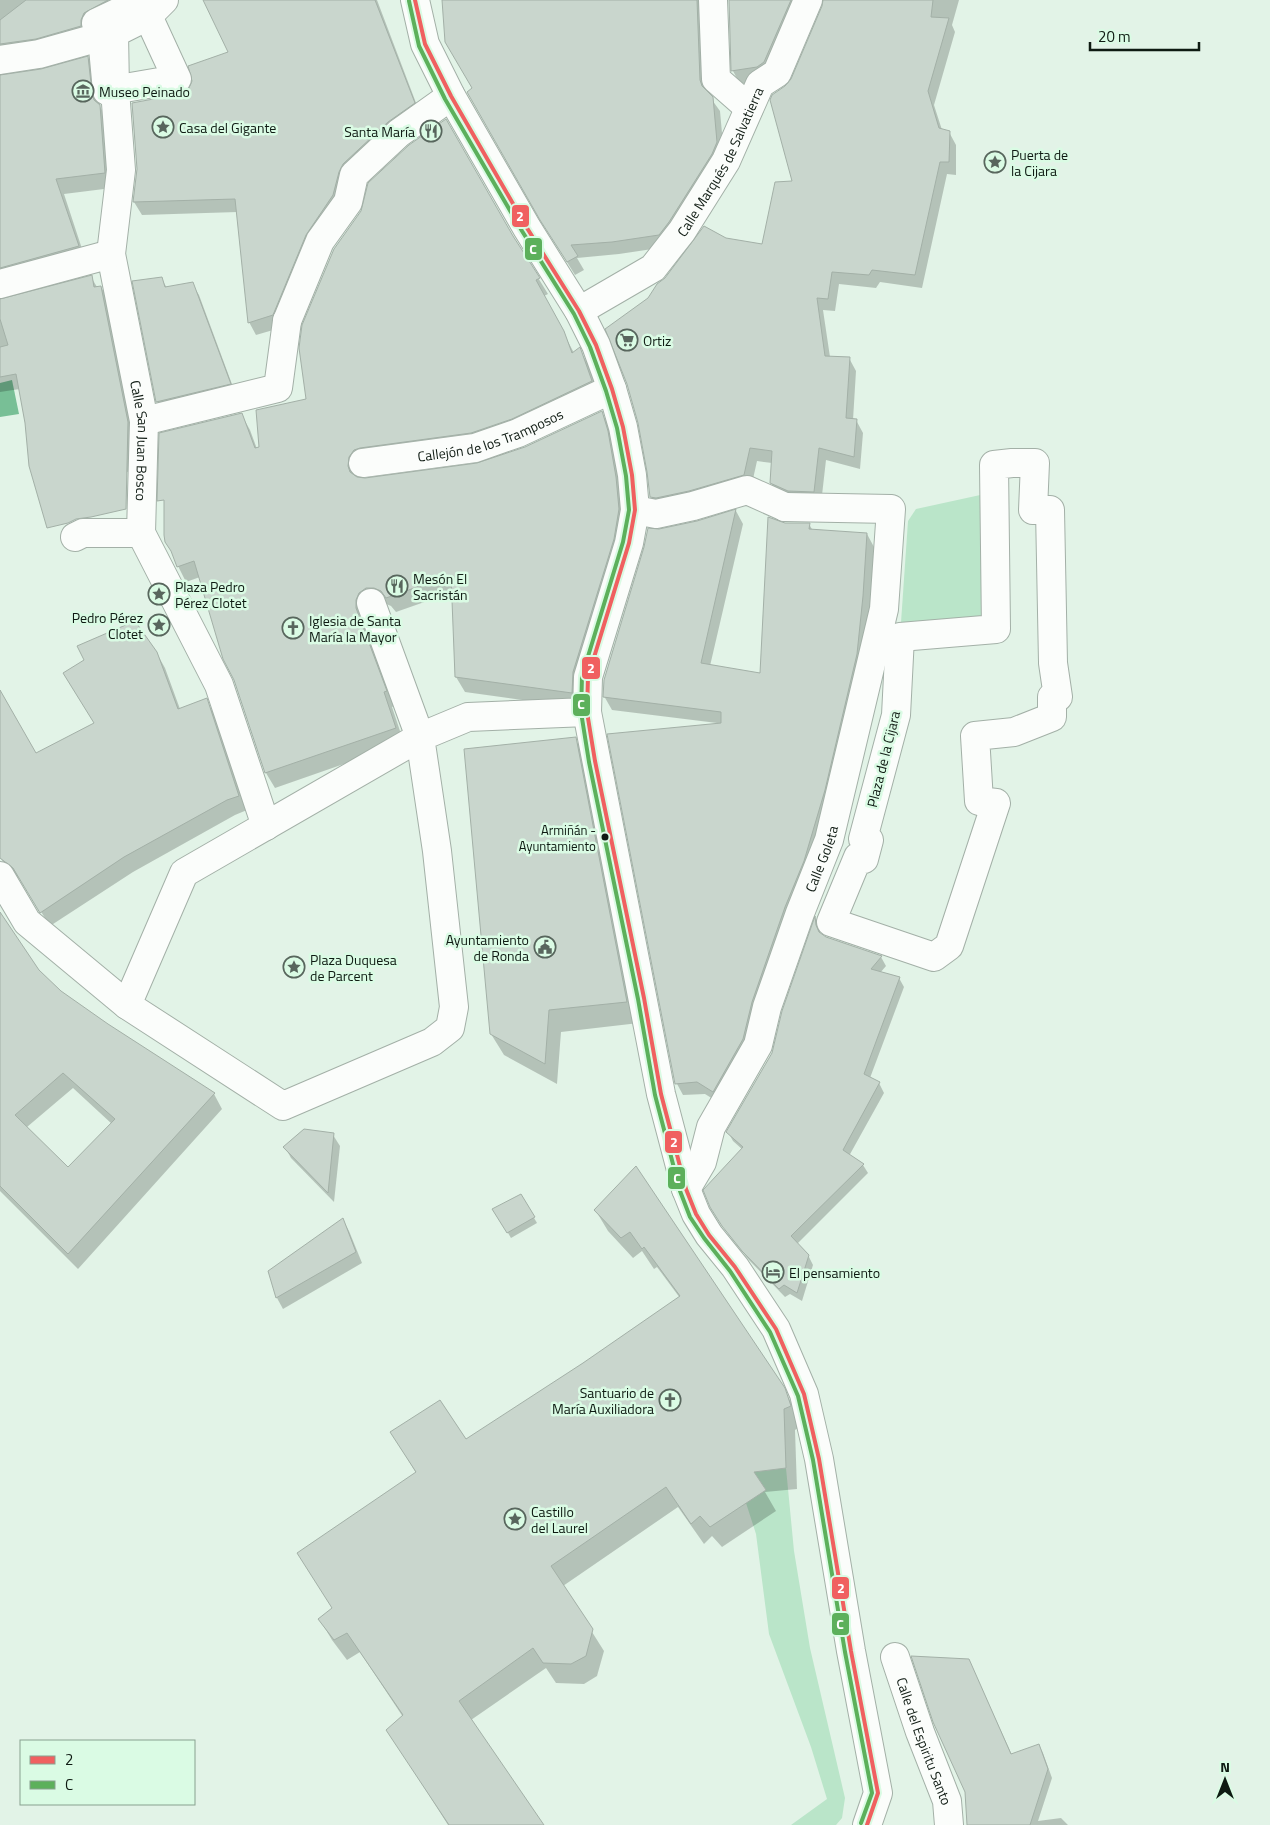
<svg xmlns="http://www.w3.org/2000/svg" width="1270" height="1825" viewBox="0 0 1270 1825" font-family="'Titillium Web',sans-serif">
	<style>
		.green { fill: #bae5c9 }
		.water { fill: #78bf96 }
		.shadow { fill: #0003; fill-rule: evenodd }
		.building { fill: #c9d6cd; stroke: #a3b0a7; fill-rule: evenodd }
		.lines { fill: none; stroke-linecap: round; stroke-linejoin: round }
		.pedestrian-casing { stroke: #a3b0a7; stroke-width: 30 }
		.minor-casing { stroke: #a3b0a7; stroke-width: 30 }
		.tertiary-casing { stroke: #a3b0a7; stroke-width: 30 }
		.pedestrian { stroke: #fbfdfb; stroke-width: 28 }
		.minor { stroke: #fbfdfb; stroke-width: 28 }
		.tertiary { stroke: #fbfdfb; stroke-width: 28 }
		.bus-1-casing { stroke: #dafbe4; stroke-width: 8 }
		.bus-2-casing { stroke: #dafbe4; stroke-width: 8 }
		.bus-1 { stroke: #f06060; stroke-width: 4 }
		.bus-2 { stroke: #5cb05b; stroke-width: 4 }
		.bus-dot { fill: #0e1a12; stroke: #dafbe4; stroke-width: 2 }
		.labels { text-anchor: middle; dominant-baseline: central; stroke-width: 5; stroke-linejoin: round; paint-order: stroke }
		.bus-label { font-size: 13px; fill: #0e1a12; stroke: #dafbe4; text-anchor: end }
		.poi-label { font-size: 14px; fill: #0e1a12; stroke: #dafbe4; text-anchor: start }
		.street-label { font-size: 14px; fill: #0e1a12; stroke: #dafbe4 }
		.line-badge { stroke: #dafbe4; stroke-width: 2 }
		.badge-label { font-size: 14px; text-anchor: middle; font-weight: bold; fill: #fff }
	</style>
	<rect width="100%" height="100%" fill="#e2f3e7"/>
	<g class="green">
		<path d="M994 492 996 629 900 637 908 521 916 509Z"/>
		<path d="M786 1468 794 1551 810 1648 845 1798 842 1818 836 1825H791L827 1799 811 1747 769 1634 756 1534 746 1503 766 1490 754 1472Z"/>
	</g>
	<path class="water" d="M12 380 19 414 0 417V383Z"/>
	<g class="shadow">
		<path d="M0 0H142L34 53 0 45Z"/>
		<path d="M204 0H377L421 116 350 177 280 328 256 335 249 322 238 212 142 215 134 202 138 169 180 96 188 91 230 53Z"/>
		<path d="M443 0H712L704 14 707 93 720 111 724 155 666 247 619 254 577 258 584 270 575 275 549 233 473 88Z"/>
		<path d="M730 0H806L765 80 740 84 733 71Z"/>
		<path d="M824 0H959L952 25 955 32 934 105 942 130 949 132 956 145V175L947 174 922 288 880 282 876 288 839 284 835 311 823 310 830 357 849 358 856 371 853 420H856L863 433 860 469 826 460 821 504 779 496 771 483 772 463 757 461 751 488 658 510 651 496 725 240 763 245 794 182 786 87 792 80 824 6Z"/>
		<path d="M88 58 96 72 99 105 108 121 112 188 64 194 86 261 0 286V76L42 71Z"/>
		<path d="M513 237 548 294 544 296 574 353 579 349 588 364 600 397 357 472 356 478 365 480 478 465 525 448 602 413 610 428 627 526 580 708 465 692 456 677 453 592 396 612 391 606 384 603 394 706 392 707 404 743 275 788 266 773 200 577 186 582 178 566 172 551 241 414 250 430 257 449 261 448 307 400Z"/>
		<path d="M91 277 97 287H101L109 301 136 438 135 467 51 522 26 423 20 389 0 392V300Z"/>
		<path d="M161 278 167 288 192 284 199 295 236 395 164 412 157 401Z"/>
		<path d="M736 511 743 524 710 666 761 674 784 524H809L813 531 867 534 874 547 870 610 832 804 750 1053 721 1104 705 1094 683 1095 676 1082 717 723 612 710 604 696 659 531 698 522Z"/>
		<path d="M156 652 165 668 180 709 206 699 214 714 247 810 235 815 133 872 50 926 23 883 18 877 11 875 0 857V702L36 754 95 724Z"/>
		<path d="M575 739 588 760 639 1023 561 1032 557 1084 504 1055 491 1034Z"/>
		<path d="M0 919 38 970 61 992 107 1025 214 1094 222 1109 78 1269 0 1191ZM73 1088 112 1124 68 1169 27 1127Z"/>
		<path d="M816 919 820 927V934L825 938 881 957 886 966 880 973 899 978 904 987 870 1078 879 1083 884 1093 849 1156 863 1165 868 1173 797 1244 808 1255 813 1265 802 1301 790 1294 785 1297 749 1260 729 1235 711 1206 743 1150 733 1141 728 1132 773 1053 783 1012Z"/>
		<path d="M333 1135 340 1146 334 1202 291 1158 285 1147Z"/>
		<path d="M636 1168 783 1389 796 1410 801 1426 795 1430 797 1489 765 1492 776 1511 722 1547 712 1536 704 1544 678 1507 563 1586 604 1651 597 1676 584 1684 556 1683 546 1668 471 1720 543 1825H448L388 1730 403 1717 360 1652 347 1660 332 1640 320 1620 333 1610 416 1473 404 1453 466 1441 653 1317 680 1298 657 1267 654 1269 642 1251 633 1258 608 1231 596 1211Z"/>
		<path d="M521 1196 537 1223 511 1238 494 1210Z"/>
		<path d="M343 1220 349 1231 362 1263 283 1309 277 1298 270 1272Z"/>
		<path d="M975 1674 1012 1755 1039 1745 1043 1753 1052 1778 1038 1821 1061 1818 1068 1825H968Z"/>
	</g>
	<g class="building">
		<path d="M26 0H108L84 13 81 20V26L36 39 0 44V20Z"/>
		<path d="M203 0H375L415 103 388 122 343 164 339 172 333 195 306 235 273 315 248 323 235 199 133 202 137 169 132 103 180 94 188 90 192 81 188 66 228 52Z"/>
		<path d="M442 0H697L700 80 702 86 713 97 717 142 712 154 669 222 659 235 612 242 571 245 578 256 567 262 540 220 467 92 472 88 445 42Z"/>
		<path d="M729 0H791L764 62 757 67 731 71Z"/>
		<path d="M823 0H933L931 17 949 18 928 91 939 128 950 131 949 162H940L915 275 872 270 869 275 832 272 828 299 817 298 825 356 850 357 846 418 857 419 854 457 819 448 814 492 788 491 770 483 772 451 750 448 744 475 689 491 656 498 650 497 647 472 638 423 627 384 605 329 648 298 657 284 665 278 704 226 726 238 762 244 775 182 792 181 770 100 772 95 785 86 791 79 822 6Z"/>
		<path d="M88 56 92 93 94 100 100 105 105 173 56 179 79 246 0 268V75L41 69Z"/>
		<path d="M446 119 513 236 540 278 536 280 564 331 572 353 580 347 592 381 512 419 471 433 360 448 354 450 349 457 348 466 350 472 357 477 365 478 477 463 525 447 602 411 608 431 616 477 619 509 614 539 573 672 572 693 455 677 451 575 386 598 381 591 374 588H366L359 593 356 600V608L387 691 384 692 396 728 265 773 234 680 223 659 194 561 177 567 171 551 165 542 164 535V500L157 501 159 433 242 413 255 448 259 447 256 410 306 399 299 348 302 325 334 249 361 211 368 183 409 145Z"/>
		<path d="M92 275 94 287 101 286 128 422 126 509 91 517 76 519 68 523 47 528 29 466 25 423 16 374 0 377V347L8 345 0 319V299Z"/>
		<path d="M162 277 165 287 193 282 231 384 156 402 132 281Z"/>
		<path d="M736 509 701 663 760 673 768 517 785 523H810L809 529 867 533 863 596 857 654 825 790 804 861 785 907 752 1002 743 1039 713 1092 697 1082 675 1084 607 734 721 723V712L603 697 604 680 644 547 648 528 659 529 697 521Z"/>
		<path d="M135 621 157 652 178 709 207 698 239 796 227 800 124 857 40 913 13 868 0 858V690L36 753 94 723 63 673 84 660 77 646Z"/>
		<path d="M576 737 627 1002 549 1010 545 1064 490 1034 464 749Z"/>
		<path d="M0 912 39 970 61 991 108 1024 215 1093 68 1254 0 1186ZM63 1073 115 1119 68 1167 15 1115Z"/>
		<path d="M815 916 816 925 819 932 826 937 882 956 871 969 900 977 864 1074 880 1082 843 1150 864 1164 791 1236 809 1255 797 1293 784 1285 779 1289 742 1251 722 1226 710 1207 703 1190 743 1147 726 1132 772 1053 782 1011Z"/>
		<path d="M304 1129 334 1133 328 1193 283 1147Z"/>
		<path d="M636 1166 785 1388 791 1406 784 1409 786 1468 754 1472 766 1490 710 1527 700 1516 691 1524 666 1487 551 1566 593 1629 586 1656 571 1664 543 1663 533 1648 459 1701 544 1825H449L386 1730 403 1715 347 1633 334 1640 318 1619 332 1608 297 1553 416 1472 390 1432 440 1400 466 1439 583 1363 680 1296 644 1247 642 1249 630 1232 621 1238 594 1210Z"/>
		<path d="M521 1194 535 1217 507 1233 492 1209Z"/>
		<path d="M343 1218 356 1252 276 1298 268 1271Z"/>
		<path d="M911 1656 969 1659 1011 1754 1039 1744 1048 1769 1030 1825H967L965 1792 933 1722Z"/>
	</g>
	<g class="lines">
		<g class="pedestrian-casing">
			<g id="pedestrian">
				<path d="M144 0 96 23 103 48 107 91 177 79 148 16 144 0"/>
				<path d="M713 0 716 79 749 108"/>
				<path d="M0 60 39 54 114 33"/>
				<path d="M287 321 320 241 348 202 354 175 399 133 451 96"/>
				<path id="s1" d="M363 463 475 448 518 433 612 389"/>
				<path d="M1012 463H1035L1033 510H1050L1053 663 1058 697H1052V717L1014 732 975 736 979 801 996 803 949 946 934 957 831 922 858 857 864 859 869 840 863 839 896 715 900 637 996 629 994 465Z"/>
				<path d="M635 510 656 514 693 506 747 490 785 507"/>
				<path d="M75 537 83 533H141"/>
				<path d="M0 876 27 922 127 1005"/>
			</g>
		</g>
		<g class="minor-casing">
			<g id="minor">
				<path id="s2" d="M164 0 148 16 114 33 115 90 121 170 111 254 144 421 141 533 219 685 266 826"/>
				<path d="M0 284 111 254"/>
				<path id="s3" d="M579 311 653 268 682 231 726 161 760 84 777 73 808 0"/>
				<path d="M144 421 278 388 287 321"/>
				<path d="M371 603 420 737 437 851 454 1007 450 1028 432 1042 283 1106 127 1005 184 873 420 737 468 717 587 712 588 677 629 543 635 510 632 475 623 427 612 389 596 345 579 311 527 228 451 96 425 44 415 0"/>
				<path id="s4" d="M686 1189 702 1162 711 1127 758 1045 767 1007 800 913 829 840 884 609 891 509 785 507"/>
				<path id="s5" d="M895 1657 920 1732 947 1801 949 1825"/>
			</g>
		</g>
		<g class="tertiary-casing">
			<path id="tertiary" d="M587 712 661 1094 686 1189 696 1214 709 1235 735 1267 776 1329 804 1394 819 1459 851 1651 878 1793 867 1825"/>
		</g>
		<use href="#pedestrian" class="pedestrian"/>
		<use href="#minor" class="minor"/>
		<use href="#tertiary" class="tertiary"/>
		<g class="bus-1-casing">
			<path id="bus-1" d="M415 0 425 44 451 96 527 228 579 311 596 345 612 389 623 427 632 475 635 510 629 543 588 677 587 712 595 761 644 998 661 1094 686 1189 696 1214 709 1235 735 1267 776 1329 804 1394 819 1459 851 1651 878 1793 867 1825"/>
		</g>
		<g class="bus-2-casing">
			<path id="bus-2" d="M409 1 419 46 445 99 522 231 574 314 590 347 606 391 617 428 626 476 629 510 623 542 582 676 581 712 589 762 638 999 655 1095 680 1191 690 1217 704 1238 730 1271 770 1332 798 1396 813 1460 845 1652 872 1793 861 1823"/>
		</g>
		<use href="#bus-1" class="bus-1"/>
		<use href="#bus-2" class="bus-2"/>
	</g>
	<defs>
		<g id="museum-ring" transform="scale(1.125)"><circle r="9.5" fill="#dafbe4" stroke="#58665d" stroke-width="1.5"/><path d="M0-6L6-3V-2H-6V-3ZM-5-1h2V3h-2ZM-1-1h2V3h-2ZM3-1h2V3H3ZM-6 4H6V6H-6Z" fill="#58665d"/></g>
		<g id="sight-ring" transform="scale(1.125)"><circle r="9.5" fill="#dafbe4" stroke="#58665d" stroke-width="1.5"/><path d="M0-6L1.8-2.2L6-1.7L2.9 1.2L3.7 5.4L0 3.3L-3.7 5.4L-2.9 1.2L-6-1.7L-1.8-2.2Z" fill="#58665d"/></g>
		<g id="restaurant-ring" transform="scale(1.125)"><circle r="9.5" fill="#dafbe4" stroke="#58665d" stroke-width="1.5"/><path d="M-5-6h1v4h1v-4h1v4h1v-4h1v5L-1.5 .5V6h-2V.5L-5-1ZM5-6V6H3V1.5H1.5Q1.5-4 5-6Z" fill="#58665d"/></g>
		<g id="supermarket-ring" transform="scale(1.125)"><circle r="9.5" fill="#dafbe4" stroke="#58665d" stroke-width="1.5"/><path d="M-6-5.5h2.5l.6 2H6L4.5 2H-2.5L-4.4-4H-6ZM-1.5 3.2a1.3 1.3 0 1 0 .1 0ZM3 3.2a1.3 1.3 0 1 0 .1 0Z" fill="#58665d"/></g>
		<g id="church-ring" transform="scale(1.125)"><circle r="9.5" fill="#dafbe4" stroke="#58665d" stroke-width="1.5"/><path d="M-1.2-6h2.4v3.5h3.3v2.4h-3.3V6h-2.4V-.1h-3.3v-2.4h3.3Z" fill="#58665d"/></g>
		<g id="civic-ring" transform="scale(1.125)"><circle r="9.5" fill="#dafbe4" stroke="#58665d" stroke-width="1.5"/><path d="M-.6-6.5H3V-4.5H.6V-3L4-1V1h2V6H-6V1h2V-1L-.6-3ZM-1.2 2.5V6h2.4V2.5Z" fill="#58665d"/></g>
		<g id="hotel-ring" transform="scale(1.125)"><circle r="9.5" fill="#dafbe4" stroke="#58665d" stroke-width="1.5"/><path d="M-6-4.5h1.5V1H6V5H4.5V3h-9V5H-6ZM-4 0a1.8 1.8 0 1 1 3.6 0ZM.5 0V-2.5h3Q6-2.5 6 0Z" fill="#58665d"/></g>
	</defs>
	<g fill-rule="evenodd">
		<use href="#museum-ring" x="83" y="91"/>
		<use href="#sight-ring" x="163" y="127"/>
		<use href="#restaurant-ring" x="431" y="131"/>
		<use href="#sight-ring" x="995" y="162"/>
		<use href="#supermarket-ring" x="627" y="340"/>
		<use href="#restaurant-ring" x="397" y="586"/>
		<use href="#sight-ring" x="159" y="594"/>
		<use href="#sight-ring" x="159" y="625"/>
		<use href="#church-ring" x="293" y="628"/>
		<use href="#civic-ring" x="545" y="947"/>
		<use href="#sight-ring" x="294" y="967"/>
		<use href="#hotel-ring" x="773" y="1272"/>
		<use href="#church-ring" x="670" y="1400"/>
		<use href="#sight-ring" x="515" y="1519"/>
	</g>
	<circle class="bus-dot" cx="605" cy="837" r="4.5"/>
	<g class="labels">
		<g class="bus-label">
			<text x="596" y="830">Armiñán -<tspan x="596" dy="16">Ayuntamiento</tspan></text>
		</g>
		<g class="poi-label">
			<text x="99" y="91">Museo Peinado</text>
			<text x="179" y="127">Casa del Gigante</text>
			<text x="415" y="131" text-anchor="end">Santa María</text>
			<text x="1011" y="154">Puerta de<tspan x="1011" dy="16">la Cijara</tspan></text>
			<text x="643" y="340">Ortiz</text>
			<text x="413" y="578">Mesón El<tspan x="413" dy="16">Sacristán</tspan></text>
			<text x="175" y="586">Plaza Pedro<tspan x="175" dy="16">Pérez Clotet</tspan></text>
			<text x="143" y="617" text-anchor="end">Pedro Pérez<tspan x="143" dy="16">Clotet</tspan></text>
			<text x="309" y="620">Iglesia de Santa<tspan x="309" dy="16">María la Mayor</tspan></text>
			<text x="529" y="939" text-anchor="end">Ayuntamiento<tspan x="529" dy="16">de Ronda</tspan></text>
			<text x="310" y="959">Plaza Duquesa<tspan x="310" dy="16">de Parcent</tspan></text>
			<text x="789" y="1272">El pensamiento</text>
			<text x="654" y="1392" text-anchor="end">Santuario de<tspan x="654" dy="16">María Auxiliadora</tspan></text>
			<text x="531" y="1511">Castillo<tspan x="531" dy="16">del Laurel</tspan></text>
		</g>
		<g class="street-label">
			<text stroke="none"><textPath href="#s3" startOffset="212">Calle Marqués de Salvatierra</textPath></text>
			<text stroke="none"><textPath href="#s1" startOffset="131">Callejón de los Tramposos</textPath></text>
			<text stroke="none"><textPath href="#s2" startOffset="472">Calle San Juan Bosco</textPath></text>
			<text transform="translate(883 759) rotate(-76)">Plaza de la Cijara</text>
			<text stroke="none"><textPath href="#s4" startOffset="359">Calle Goleta</textPath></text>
			<text stroke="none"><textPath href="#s5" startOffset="89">Calle del Espiritu Santo</textPath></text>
		</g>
	</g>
	<g class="line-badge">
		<rect x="511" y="204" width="19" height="24" rx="5" fill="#f06060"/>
		<rect x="524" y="237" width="19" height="24" rx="5" fill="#5cb05b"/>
		<rect x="581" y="656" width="20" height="24" rx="5" fill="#f06060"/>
		<rect x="572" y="693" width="19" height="24" rx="5" fill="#5cb05b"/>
		<rect x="664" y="1130" width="19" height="24" rx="5" fill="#f06060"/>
		<rect x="667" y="1166" width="19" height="24" rx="5" fill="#5cb05b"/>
		<rect x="831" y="1576" width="19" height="24" rx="5" fill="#f06060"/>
		<rect x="831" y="1612" width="19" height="24" rx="5" fill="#5cb05b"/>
	</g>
	<g class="badge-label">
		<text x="520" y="221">2</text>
		<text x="533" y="254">C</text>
		<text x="591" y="673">2</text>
		<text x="581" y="709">C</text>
		<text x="674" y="1147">2</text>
		<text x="677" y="1183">C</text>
		<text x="841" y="1593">2</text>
		<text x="840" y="1629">C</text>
	</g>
	<rect x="20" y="1740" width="175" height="65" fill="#dafbe4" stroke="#88a190"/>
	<rect x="30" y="1756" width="25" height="8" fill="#f06060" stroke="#88a190"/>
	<text x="65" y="1765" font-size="15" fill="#0e1a12">2</text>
	<rect x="30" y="1781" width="25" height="8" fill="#5cb05b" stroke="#88a190"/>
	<text x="65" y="1790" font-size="15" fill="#0e1a12">C</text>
	<g transform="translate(1225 1780)" stroke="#dafbe4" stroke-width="4" paint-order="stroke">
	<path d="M0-4L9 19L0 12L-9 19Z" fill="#0e1a12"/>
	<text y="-8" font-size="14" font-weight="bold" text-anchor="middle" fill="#0e1a12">N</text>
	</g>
	<path d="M1090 42v8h109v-8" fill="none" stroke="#0e1a12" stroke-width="2.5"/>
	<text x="1098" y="42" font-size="15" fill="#0e1a12" stroke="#dafbe4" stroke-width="4" paint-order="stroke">20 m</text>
</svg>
